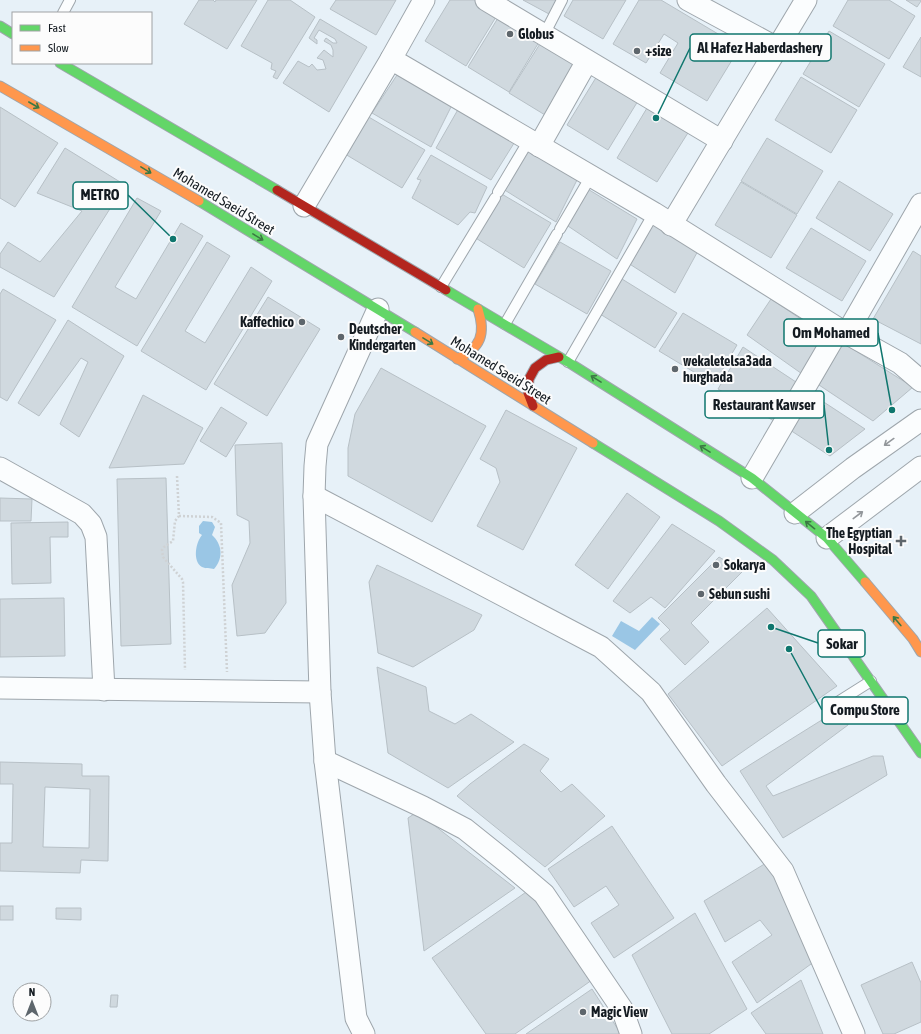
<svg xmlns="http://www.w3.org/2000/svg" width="921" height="1034" viewBox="0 0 921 1034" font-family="'Asap Condensed',sans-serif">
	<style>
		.water { fill: #9ac6e5 }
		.building { fill: #d0d9df; stroke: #b7c0c6; fill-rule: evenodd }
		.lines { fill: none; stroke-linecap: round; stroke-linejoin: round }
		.lane-casing { stroke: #9ea6ac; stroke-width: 12 }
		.street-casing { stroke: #9ea6ac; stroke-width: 23 }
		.fast-casing { stroke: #9ea6ac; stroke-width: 11 }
		.slow-casing { stroke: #9ea6ac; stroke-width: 11 }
		.jam-casing { stroke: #9ea6ac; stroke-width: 11 }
		.path { stroke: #cfd2d4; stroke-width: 2.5; stroke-dasharray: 2 2; stroke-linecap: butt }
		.lane { stroke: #fbfdfe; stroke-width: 10 }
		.street { stroke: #fbfdfe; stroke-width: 21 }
		.fast { stroke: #63d668; stroke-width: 9 }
		.slow { stroke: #ff974d; stroke-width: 9 }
		.jam { stroke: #b3261e; stroke-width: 9 }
		.oneway { stroke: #3c7844 }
		.oneway2 { stroke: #93979b }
		.poi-dot { fill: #5e666c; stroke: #fcfcfc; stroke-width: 1.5 }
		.labels { text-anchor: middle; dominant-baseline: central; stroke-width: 4; stroke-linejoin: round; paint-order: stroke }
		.poi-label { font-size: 14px; font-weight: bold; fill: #141b21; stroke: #fcfcfc; text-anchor: start }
		.street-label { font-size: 14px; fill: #141b21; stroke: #fcfcfc }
		.leader { fill: none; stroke: #0f766e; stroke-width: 1.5 }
		.callout-dot { fill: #0f766e; stroke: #fcfcfc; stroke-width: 1.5 }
		.callout { fill: #fcfcfc; stroke: #0f766e; stroke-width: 1.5 }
		.callout-label { font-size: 15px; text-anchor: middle; font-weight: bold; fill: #141b21 }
	</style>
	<rect width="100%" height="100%" fill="#e7f1f8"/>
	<g class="water">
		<path d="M203 521 212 522 215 527 212 535C222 544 224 558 214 569 210 568 206 569 202 567 192 561 196 542 202 535L199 533V526Z"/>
		<path d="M652 617 660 624 635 650 612 636 621 621 639 631Z"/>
	</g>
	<g class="building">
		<path d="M199 0H213L215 2 216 0H257L227 49 184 24Z"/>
		<path d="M268 0H290L315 17 277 79 273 77 276 71 271 69 272 63 241 46Z"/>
		<path d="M336 0H396L376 35 330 9Z"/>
		<path d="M450 0H479L499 12 466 66 425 41Z"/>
		<path d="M523 0H557L549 14Z"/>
		<path d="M573 0H626L603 39 564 16Z"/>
		<path d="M639 0H661L740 47 707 101 660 73 678 43 664 34 646 63 613 44Z"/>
		<path d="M848 0H889L915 16 889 59 833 26Z"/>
		<path d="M906 0H921V1L917 7Z"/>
		<path d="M501 13 542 37 509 92 468 67Z"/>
		<path d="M320 19 367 47 329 112 283 83 298 61 309 67 312 64 317 70 326 69 323 60 317 58 324 50 333 57V50L331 45 324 41 326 38 333 43H337L335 39 319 30 314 38 317 40V44L309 38Z"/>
		<path d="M829 31 885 64 859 107 803 74Z"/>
		<path d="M921 37V77L903 67Z"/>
		<path d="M543 39 584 64 550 118 509 93Z"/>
		<path d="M600 71 641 96 608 150 567 125Z"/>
		<path d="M397 75 452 105 431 147 372 113Z"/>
		<path d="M801 77 857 110 831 153 775 120Z"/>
		<path d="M650 103 691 128 657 182 617 158Z"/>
		<path d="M460 106 516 140 491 180 436 148Z"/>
		<path d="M0 107 58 143 15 207 0 198Z"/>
		<path d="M367 116 425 150 402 188 345 154Z"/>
		<path d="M767 138 823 171 797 214 741 181Z"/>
		<path d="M65 148 125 185 54 297 0 267V254L8 242 40 262 82 211 37 193Z"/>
		<path d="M526 150 577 180 556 222 503 189Z"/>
		<path d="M431 155 487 187 475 213 470 212 458 225 412 198 421 180 417 179Z"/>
		<path d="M839 181 893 214 870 251 816 218Z"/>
		<path d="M741 182 797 215 771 258 715 225Z"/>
		<path d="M586 188 637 219 617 259 565 224Z"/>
		<path d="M500 193 551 223 524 268 474 237Z"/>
		<path d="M137 198 161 211 115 287 136 299 181 223 203 236 137 346 72 307Z"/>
		<path d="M651 220 699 249 675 293 628 263Z"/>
		<path d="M811 228 866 261 842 301 786 268Z"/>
		<path d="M207 242 230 256 185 331 205 343 251 267 272 281 206 390 141 351Z"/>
		<path d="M560 242 611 271 587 314 535 284Z"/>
		<path d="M913 251 921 256V344L873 319Z"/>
		<path d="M622 279 677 313 655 348 600 314Z"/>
		<path d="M3 289 56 320 7 401 0 397V294Z"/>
		<path d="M268 297 320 329 267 416 214 384Z"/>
		<path d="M771 299 829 338 805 376 747 335Z"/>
		<path d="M683 313 737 345 714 384 659 351Z"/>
		<path d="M68 320 124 356 79 437 60 424 88 362 81 358 39 416 18 403Z"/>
		<path d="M843 343 913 387 873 421 819 385Z"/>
		<path d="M743 347 799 384 774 421 718 389Z"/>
		<path d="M381 368 486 426 432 522 348 476V448L355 414Z"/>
		<path d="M143 395 203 428 184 464 109 468Z"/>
		<path d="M813 395 865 429 830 456 790 430Z"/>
		<path d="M221 407 247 423 226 457 200 441Z"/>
		<path d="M506 410 577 448 523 550 477 526 500 482 496 468 480 459Z"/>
		<path d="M282 443 286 603 265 633 237 636 232 585 250 543 249 521 237 515 235 445Z"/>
		<path d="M166 478 171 644 121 646 117 479Z"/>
		<path d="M627 493 660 517 608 589 575 565Z"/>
		<path d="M0 498 32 499 31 521H0Z"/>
		<path d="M68 522V537H50L51 583 12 584 11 523Z"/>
		<path d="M672 524 715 551 665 608 651 597 630 613 613 601Z"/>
		<path d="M719 557 743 571 691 623 709 642 685 665 660 639 670 630 658 618Z"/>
		<path d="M377 565 482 615 474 630 413 667 378 653 369 582Z"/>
		<path d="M64 598 65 656 0 657V599Z"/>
		<path d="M767 608 837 686 722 766 668 694Z"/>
		<path d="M377 667 426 687 429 711 455 724 471 714 514 742 448 788 388 753Z"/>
		<path d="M849 703 848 725 766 786 773 796 873 756H883L887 775 783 838 740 771Z"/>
		<path d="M524 744 549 759 540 771 561 792 572 784 605 816 545 867 457 796 470 784Z"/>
		<path d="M0 762 82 764V776H109L108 861 81 860 80 873 0 871V843H12L13 784H0ZM45 787 90 789 89 848 43 847Z"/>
		<path d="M417 812 515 888 424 951 408 818Z"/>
		<path d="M612 826 674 918 614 958 591 923 619 905 606 886 574 907 548 869Z"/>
		<path d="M771 860 818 959 757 1003 732 962 772 935 760 920 725 942 704 901Z"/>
		<path d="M529 890 592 980 515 1034H486L432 958Z"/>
		<rect x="0" y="906" width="13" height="14"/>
		<path d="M56 908H81V920L56 919Z"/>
		<path d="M695 913 747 1009 709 1034H672L632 955Z"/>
		<path d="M912 962 921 983V1022L894 1034H883L861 985Z"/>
		<path d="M801 980 823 1034H766L751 1013Z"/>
		<path d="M592 989 621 1034H526Z"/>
		<path d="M111 995H118L117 1007H110Z"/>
	</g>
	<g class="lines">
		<g class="lane-casing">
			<g id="lane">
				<path d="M63 13 70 0"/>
				<path d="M544 35 562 0"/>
				<path d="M498 192 529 140"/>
				<path d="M560 229 591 176"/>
				<path d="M441 287 495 198"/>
				<path d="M505 324 557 234"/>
				<path d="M568 362 654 213"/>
				<path d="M833 705 871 681"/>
			</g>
		</g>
		<g class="street-casing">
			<g id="street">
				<path d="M486 0 722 141"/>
				<path d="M688 0 777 48"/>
				<path d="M391 59 654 213 839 329 900 363 921 381"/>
				<path d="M539 146 587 61"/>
				<path d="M304 206 391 59 424 0"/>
				<path d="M671 225 806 0"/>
				<path d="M847 333 921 204"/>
				<path d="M0 468 82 514 91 524 96 537 104 690"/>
				<path d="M752 478 839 329"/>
				<path d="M314 496 601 647 651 692 716 784 783 871 854 1034"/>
				<path d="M795 513 853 468 921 420"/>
				<path d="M827 538 921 467"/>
				<path d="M0 688 320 692"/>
				<path d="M325 761 423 807 465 829 505 861 544 894 622 1009 631 1034"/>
				<path d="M364 1034 356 1018 325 761 320 692 314 496 315 466 317 444 378 309"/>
			</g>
		</g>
		<g class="fast-casing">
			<g id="fast">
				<path d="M0 26 13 34"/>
				<path d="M60 63 277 190"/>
				<path d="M199 201 415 332"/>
				<path d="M446 290 568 362 752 478 827 538 865 582"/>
				<path d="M593 443 719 521 773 560 811 596 921 753"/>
			</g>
		</g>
		<g class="slow-casing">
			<g id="slow">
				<path d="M0 86 199 201"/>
				<path d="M415 332 593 443"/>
				<path d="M457 359C481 348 486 334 478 309"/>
				<path d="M865 582 913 639 921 652"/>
			</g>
		</g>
		<g class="jam-casing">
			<g id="jam">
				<path d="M277 190 446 290"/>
				<path d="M533 406 528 393 529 379 535 368 546 360 559 357"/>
			</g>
		</g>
		<g class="path">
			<path d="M177 476 179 516 175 521 173 541 164 547 162 550 163 557 182 579 183 582 185 670"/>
			<path d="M179 516 212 517 221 523 227 672"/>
		</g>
		<use href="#lane" class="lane"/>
		<use href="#street" class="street"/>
		<use href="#fast" class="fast"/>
		<use href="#slow" class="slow"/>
		<use href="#jam" class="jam"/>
	</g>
	<defs><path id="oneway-shaft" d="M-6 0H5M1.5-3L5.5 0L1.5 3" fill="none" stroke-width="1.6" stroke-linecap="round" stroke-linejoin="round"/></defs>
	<g class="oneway">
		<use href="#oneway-shaft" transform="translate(34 105) rotate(30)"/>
		<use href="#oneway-shaft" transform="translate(146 170) rotate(31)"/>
		<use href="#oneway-shaft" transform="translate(258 237) rotate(31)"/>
		<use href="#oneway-shaft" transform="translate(428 341) rotate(32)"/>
		<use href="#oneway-shaft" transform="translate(596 379) rotate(-148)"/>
		<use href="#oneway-shaft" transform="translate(705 449) rotate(-148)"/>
		<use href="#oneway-shaft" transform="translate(810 525) rotate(-141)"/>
		<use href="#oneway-shaft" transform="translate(897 621) rotate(-130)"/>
	</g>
	<g class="oneway2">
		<use href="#oneway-shaft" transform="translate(889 442) rotate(144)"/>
		<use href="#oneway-shaft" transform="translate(858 515) rotate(-37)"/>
	</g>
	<g class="poi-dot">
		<circle cx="510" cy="34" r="4"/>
		<circle cx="637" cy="51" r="4"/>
		<circle cx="302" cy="322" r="4"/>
		<circle cx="341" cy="337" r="4"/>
		<circle cx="675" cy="369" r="4"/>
		<path d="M899 535h4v4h4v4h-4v4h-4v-4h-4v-4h4z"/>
		<circle cx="716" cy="565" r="4"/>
		<circle cx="701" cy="594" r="4"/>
		<circle cx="583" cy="1012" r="4"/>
	</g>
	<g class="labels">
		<g class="poi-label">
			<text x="518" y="34">Globus</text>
			<text x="645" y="51">+size</text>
			<text x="294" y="322" text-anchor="end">Kaffechico</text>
			<text x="349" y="329">Deutscher<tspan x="349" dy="16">Kindergarten</tspan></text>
			<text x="683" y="361">wekaletelsa3ada<tspan x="683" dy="16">hurghada</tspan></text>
			<text x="892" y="533" text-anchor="end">The Egyptian<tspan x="892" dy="16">Hospital</tspan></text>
			<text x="724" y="565">Sokarya</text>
			<text x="709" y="594">Sebun sushi</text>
			<text x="591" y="1012">Magic View</text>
		</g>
		<g class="street-label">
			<text transform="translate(224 201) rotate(31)">Mohamed Saeid Street</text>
			<text transform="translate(501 370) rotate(32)">Mohamed Saeid Street</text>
		</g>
	</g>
	<path class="leader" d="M656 118L690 48M173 239L128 195M892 410L878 333M829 450L824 405M771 627L818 643M789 649L822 710"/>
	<g class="callout-dot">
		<circle cx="656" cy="118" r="4"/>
		<circle cx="173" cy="239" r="4"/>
		<circle cx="892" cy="410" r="4"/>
		<circle cx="829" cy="450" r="4"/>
		<circle cx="771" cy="627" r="4"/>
		<circle cx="789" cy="649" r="4"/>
	</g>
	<g class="callout">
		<rect x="690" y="34" width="141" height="27" rx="4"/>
		<rect x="73" y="182" width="55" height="27" rx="4"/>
		<rect x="784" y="319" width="94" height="27" rx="4"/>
		<rect x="705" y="391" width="119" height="27" rx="4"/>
		<rect x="818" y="630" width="47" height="27" rx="4"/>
		<rect x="822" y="697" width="86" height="27" rx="4"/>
	</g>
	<g class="callout-label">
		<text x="760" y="53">Al Hafez Haberdashery</text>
		<text x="100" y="200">METRO</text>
		<text x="831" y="338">Om Mohamed</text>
		<text x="764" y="410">Restaurant Kawser</text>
		<text x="842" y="649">Sokar</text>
		<text x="865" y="715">Compu Store</text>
	</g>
	<rect x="12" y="12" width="140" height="52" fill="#fcfcfc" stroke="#9fa2a4"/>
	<rect x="20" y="25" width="20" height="6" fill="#63d668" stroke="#9fa2a4"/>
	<text x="48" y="32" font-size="12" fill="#141b21">Fast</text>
	<rect x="20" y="45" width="20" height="6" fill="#ff974d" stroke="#9fa2a4"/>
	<text x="48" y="52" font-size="12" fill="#141b21">Slow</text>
	<g transform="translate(32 1002)"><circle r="19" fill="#fcfcfc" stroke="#9fa2a4"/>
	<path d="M0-3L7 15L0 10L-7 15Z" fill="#5e666c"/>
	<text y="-6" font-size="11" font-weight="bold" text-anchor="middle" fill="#141b21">N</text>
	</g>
</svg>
